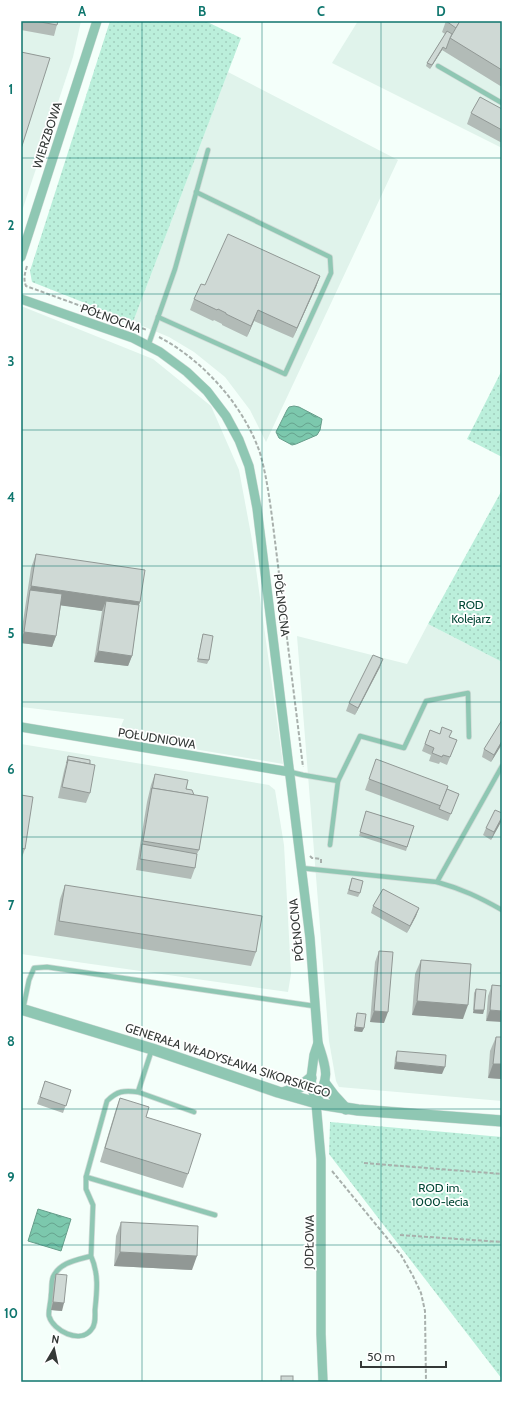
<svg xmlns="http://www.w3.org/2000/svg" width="523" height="1403" viewBox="0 0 523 1403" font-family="Cabin,sans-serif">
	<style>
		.built { fill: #e0f3eb }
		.grass { fill: url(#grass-dots) }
		.water { fill: url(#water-waves); stroke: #669d8a }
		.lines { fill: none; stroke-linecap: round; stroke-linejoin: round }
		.service-casing { stroke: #d1dbd7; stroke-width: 6 }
		.minor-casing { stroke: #d1dbd7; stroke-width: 10 }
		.tertiary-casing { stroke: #d1dbd7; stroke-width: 12 }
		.path { stroke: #a8b0ac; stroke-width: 2; stroke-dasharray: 4 2; stroke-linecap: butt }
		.service { stroke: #8fc7b3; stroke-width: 4.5 }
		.minor { stroke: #8fc7b3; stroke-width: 9 }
		.tertiary { stroke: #8fc7b3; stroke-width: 11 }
		.wall { fill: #b2bbb7 }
		.shaded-wall { fill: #919895 }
		.building { fill: #cfd9d5; stroke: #919895 }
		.grid { fill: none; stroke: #0f766e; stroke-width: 1; stroke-opacity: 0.55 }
		.labels { text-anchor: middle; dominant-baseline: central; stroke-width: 3.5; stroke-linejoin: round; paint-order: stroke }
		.street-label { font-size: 12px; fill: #343937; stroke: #fff }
		.park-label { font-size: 12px; fill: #004634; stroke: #fff }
		.neatline { fill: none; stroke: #0f766e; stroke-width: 1.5 }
		.grid-label { font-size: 13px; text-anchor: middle; font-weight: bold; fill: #0f766e }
	</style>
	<defs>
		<pattern id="grass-dots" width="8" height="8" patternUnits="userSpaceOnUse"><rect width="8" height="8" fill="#bbefdb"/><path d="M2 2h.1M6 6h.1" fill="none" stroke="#a1cebd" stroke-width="1.8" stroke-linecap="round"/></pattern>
		<pattern id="water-waves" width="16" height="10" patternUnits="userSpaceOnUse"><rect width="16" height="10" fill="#7cc8ad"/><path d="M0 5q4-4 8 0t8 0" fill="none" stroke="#66a38e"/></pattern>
	</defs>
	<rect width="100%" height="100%" fill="#f4fffa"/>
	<g class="built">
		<path d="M21 21H81L73 57 21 214Z"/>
		<path d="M358 21H502V148L332 63Z"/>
		<path d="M228 72 398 160 266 442 250 410 225 377 194 352 169 337 133 322Z"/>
		<path d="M21 306 153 359 211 406 239 470 252 540 283 764 117 736 124 719 21 707Z"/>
		<path d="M428 624 502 662V1101L339 1087 336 1081 329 1041 297 636 407 664Z"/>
		<path d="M21 744 269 785 275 790 284 845 291 974 288 992 21 954Z"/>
	</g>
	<g class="grass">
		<path d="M110 21H205L241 38 133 322 32 282 30 271Z"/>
		<path d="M502 370V457L467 439Z"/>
		<path d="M502 490V662L428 624Z"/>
		<path d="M330 1122 502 1137V1379L329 1154Z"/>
	</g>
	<g class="water">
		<path d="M294 406 299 407 322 419 320 430 317 435 296 444 292 445 279 438 276 432 287 410 289 407Z"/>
		<path d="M38 1209 71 1219 61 1251 28 1241Z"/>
	</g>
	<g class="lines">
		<g class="service-casing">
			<g id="service">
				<path d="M438 66 502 103"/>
				<path d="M158 317 285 374 331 273 330 257 196 192"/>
				<path d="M148 346 175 269 208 150"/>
				<path d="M290 772 303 775 338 781 360 736 404 748 426 701 468 693 469 737"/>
				<path d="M330 845 338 781"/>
				<path d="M301 868 437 882C462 889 479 897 502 910"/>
				<path d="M437 882 502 766"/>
				<path d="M23 1009 29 980 34 968 47 967 314 1006"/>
				<path d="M138 1092 194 1112"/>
				<path d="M86 1177 215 1215"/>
				<path d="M91 1256C99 1274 97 1291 95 1310 95 1317 96 1325 91 1330 80 1344 53 1331 49 1316 48 1311 51 1302 51 1295 52 1290 51 1282 53 1277 60 1262 77 1260 91 1256L93 1205 86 1189V1177L107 1101C117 1091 124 1090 138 1092L152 1049"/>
			</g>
		</g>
		<g class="minor-casing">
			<g id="minor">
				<path d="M21 257 97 21"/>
				<path d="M21 299 133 338 160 352 187 372 207 391 226 416 239 440 249 466 257 508 310 938 318 1043C327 1071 330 1075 316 1103"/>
				<path d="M21 727 290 772"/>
				<path d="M318 1043 314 1055 311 1078 312 1088 316 1103 321 1159V1334L323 1382"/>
			</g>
		</g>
		<g class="tertiary-casing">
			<g id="tertiary">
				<path d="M21 1009 152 1049 278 1092 320 1104 358 1110 502 1121"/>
				<path d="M325 1084 334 1096 346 1109"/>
				<path d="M283 1093 300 1087 311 1078"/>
			</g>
		</g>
		<g class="path">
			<path d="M27 266C25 273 23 279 26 286L147 330"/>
			<path d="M159 337C203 360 244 406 260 453 266 474 269 495 272 517L303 767"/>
			<path d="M310 856 312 858 321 859V863"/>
			<path d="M364 1163 502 1174"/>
			<path d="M332 1171 401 1255 413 1276 421 1293 425 1311 426 1382"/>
			<path d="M400 1235 502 1242"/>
		</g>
		<use href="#service" class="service"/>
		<use href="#minor" class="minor"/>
		<use href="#tertiary" class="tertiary"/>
	</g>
	<g class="wall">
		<path d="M21 21H58L54 36 21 30Z"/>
		<path d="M446 21H502V87L442 50 430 69 426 66 427 63 445 34 442 32Z"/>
		<path d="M502 109V143L467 124 471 113Z"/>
		<path d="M320 276 316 287 293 338 254 321 247 337 222 325V324L214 320 213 321 190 310 194 299 205 285Z"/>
		<path d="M36 554 140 602 139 605 132 656 128 666 94 662 102 611 61 605 56 636 52 647 21 643V635L31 568Z"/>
		<path d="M203 634 209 660 207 664 197 662 202 638Z"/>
		<path d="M380 667 355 715 346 711 349 703Z"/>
		<path d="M430 730 457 740 447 765 440 762 439 764 429 761 431 755 422 751Z"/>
		<path d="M502 744 491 762 482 757 484 749Z"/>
		<path d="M68 756 90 764V793L86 803 58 798 64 771Z"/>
		<path d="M155 774 186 789 199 850 197 854 195 868 191 879 136 870 147 802 151 785Z"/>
		<path d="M369 779 447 789 459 794 448 821 365 790Z"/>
		<path d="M21 795 25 849 21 860Z"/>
		<path d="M366 811 414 826 406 851 359 836Z"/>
		<path d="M501 822 491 840 483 835 486 828Z"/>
		<path d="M352 878 360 893 358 897 347 894Z"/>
		<path d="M65 885 256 952 251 966 54 935 60 899Z"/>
		<path d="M373 906 419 908 416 916 407 933 371 913Z"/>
		<path d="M379 951 384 1023 370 1022 375 962Z"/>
		<path d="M421 960 463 1019 412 1015 415 974Z"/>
		<path d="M492 985 502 986 486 1021 488 996Z"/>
		<path d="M476 989 484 1010 483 1014 473 1013 474 993Z"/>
		<path d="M357 1013 364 1028 362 1032 354 1031 356 1016Z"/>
		<path d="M496 1037 502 1079 488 1078 490 1051Z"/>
		<path d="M397 1051 442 1074 394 1069 395 1058Z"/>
		<path d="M45 1081 71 1090 63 1113 37 1104Z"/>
		<path d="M120 1098 146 1117 188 1174 183 1188 100 1162 115 1112Z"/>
		<path d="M121 1222 192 1270 114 1266 116 1236Z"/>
		<path d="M56 1274 62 1311 51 1310 54 1281Z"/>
	</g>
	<g class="shaded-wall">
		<path d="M443 47 442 50 430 69 432 65Z"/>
		<path d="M320 276 316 287 293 338 297 328Z"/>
		<path d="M258 310 254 321 247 337 251 326Z"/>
		<path d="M31 586 140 602 135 616 106 601 102 611 28 601 30 590Z"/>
		<path d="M24 632 56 636 52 647 21 643V640Z"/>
		<path d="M98 651 132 656 128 666 94 662Z"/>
		<path d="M383 659 380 667 355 715 358 708Z"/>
		<path d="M502 741V744L491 762 494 755Z"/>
		<path d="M502 817 501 822 491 840 494 832Z"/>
		<path d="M419 908 416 916 407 933 410 926Z"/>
		<path d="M417 1001 468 1005 463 1019 412 1015Z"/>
		<path d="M474 1010H484L483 1014 473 1013Z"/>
		<path d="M490 1010 502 1011V1022L486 1021Z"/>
		<path d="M374 1011 388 1012 384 1023 370 1022Z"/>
		<path d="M355 1027 364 1028 362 1032 354 1031Z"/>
		<path d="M396 1062 445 1067 442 1074 394 1069Z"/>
		<path d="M493 1064H502V1079L488 1078Z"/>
		<path d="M120 1252 197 1256 192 1270 114 1266Z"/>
		<path d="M53 1302 64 1303 62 1311 51 1310Z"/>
	</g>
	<g class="building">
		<path d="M35 21H58L57 25Z"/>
		<path d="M446 21H460L456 28Z"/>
		<path d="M460 21H502V70L450 38Z"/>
		<path d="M447 31 452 34 450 38 446 49 443 47 432 65 427 63Z"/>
		<path d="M21 52 50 58 21 149Z"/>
		<path d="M480 97 502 109V130L471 113Z"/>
		<path d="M228 234 320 276 297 328 258 310 251 326 226 314V313L218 309 217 310 194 299 201 284 205 285Z"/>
		<path d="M36 554 145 570 140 602 31 586Z"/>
		<path d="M30 590 62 594 56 636 24 632Z"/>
		<path d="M106 601 139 605 132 656 98 651Z"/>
		<path d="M203 634 213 636 209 660 198 659Z"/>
		<path d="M373 655 383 659 358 708 349 703Z"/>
		<path d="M502 720V741L494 755 484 749Z"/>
		<path d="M442 727 452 731 449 737 457 740 450 757 443 755 442 757 432 753 434 748 425 744 430 730 440 734Z"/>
		<path d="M68 756 90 760V764L68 760 67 763Z"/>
		<path d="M376 759 448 786 441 806 369 779Z"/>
		<path d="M68 760 95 765 90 793 62 787Z"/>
		<path d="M155 774 188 780 186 789 192 790 194 795 152 788V790Z"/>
		<path d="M152 788 208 797 199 850 143 841Z"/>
		<path d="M447 789 459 794 451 814 439 809Z"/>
		<path d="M21 795 33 797 25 849 21 848Z"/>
		<path d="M495 810 502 813V817L494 832 486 828Z"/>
		<path d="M366 811 414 826 407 847 360 832Z"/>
		<path d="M142 844 197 854 195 868 140 859Z"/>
		<path d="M352 878 363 881 360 893 349 890Z"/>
		<path d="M65 885 262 916 256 952 59 921Z"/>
		<path d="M383 889 419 908 410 926 373 906Z"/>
		<path d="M379 951 393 952 388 1012 374 1011Z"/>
		<path d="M421 960 471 964 468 1005 417 1001Z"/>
		<path d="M492 985 502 986V1011L490 1010Z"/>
		<path d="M476 989 486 990 484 1010H474Z"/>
		<path d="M357 1013 366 1014 364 1028 355 1027Z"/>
		<path d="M496 1037H502V1064H493Z"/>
		<path d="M397 1051 446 1055 445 1067 396 1062Z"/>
		<path d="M45 1081 71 1090 66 1106 40 1097Z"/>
		<path d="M120 1098 149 1107 146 1117 201 1134 188 1174 105 1148Z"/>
		<path d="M121 1222 198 1226 197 1256 120 1252Z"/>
		<path d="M56 1274 67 1275 64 1303 53 1302Z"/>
		<rect x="281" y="1376" width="12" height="6"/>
	</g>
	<path class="grid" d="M142 21V1382M262 21V1382M381 21V1382M21 158H502M21 294H502M21 430H502M21 566H502M21 702H502M21 837H502M21 973H502M21 1109H502M21 1245H502"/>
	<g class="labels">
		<g class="street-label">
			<text transform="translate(47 135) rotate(-72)">WIERZBOWA</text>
			<text transform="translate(111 318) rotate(20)">PÓŁNOCNA</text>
			<text transform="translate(282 605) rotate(83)">PÓŁNOCNA</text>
			<text transform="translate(157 738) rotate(9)">POŁUDNIOWA</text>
			<text transform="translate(296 930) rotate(-96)">PÓŁNOCNA</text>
			<text transform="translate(228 1060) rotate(18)">GENERAŁA WŁADYSŁAWA SIKORSKIEGO</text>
			<text transform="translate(309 1242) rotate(-89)">JODŁOWA</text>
		</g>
		<g class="park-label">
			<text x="471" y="604">ROD<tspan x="471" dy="14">Kolejarz</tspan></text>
			<text x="440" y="1187">ROD im.<tspan x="440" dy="14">1000-lecia</tspan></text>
		</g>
	</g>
	<rect width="523" height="1403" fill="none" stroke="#ffffff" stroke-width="44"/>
	<g transform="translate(54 1349) rotate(9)" stroke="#ffffff" stroke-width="3" paint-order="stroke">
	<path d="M0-3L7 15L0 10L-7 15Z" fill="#343937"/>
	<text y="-6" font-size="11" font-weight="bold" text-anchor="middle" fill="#343937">N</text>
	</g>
	<path d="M361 1361v6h85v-6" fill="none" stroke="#343937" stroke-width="2"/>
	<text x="367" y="1361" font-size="12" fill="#343937" stroke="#ffffff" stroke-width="3" paint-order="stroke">50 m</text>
	<rect x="22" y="22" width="479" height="1359" class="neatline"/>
	<g class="grid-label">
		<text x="82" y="16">A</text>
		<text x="202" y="16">B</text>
		<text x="321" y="16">C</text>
		<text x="441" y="16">D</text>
		<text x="11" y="94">1</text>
		<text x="11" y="230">2</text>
		<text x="11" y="366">3</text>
		<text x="11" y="502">4</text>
		<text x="11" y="638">5</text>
		<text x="11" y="774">6</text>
		<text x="11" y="910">7</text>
		<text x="11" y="1046">8</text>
		<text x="11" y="1182">9</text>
		<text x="11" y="1318">10</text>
	</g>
</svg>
